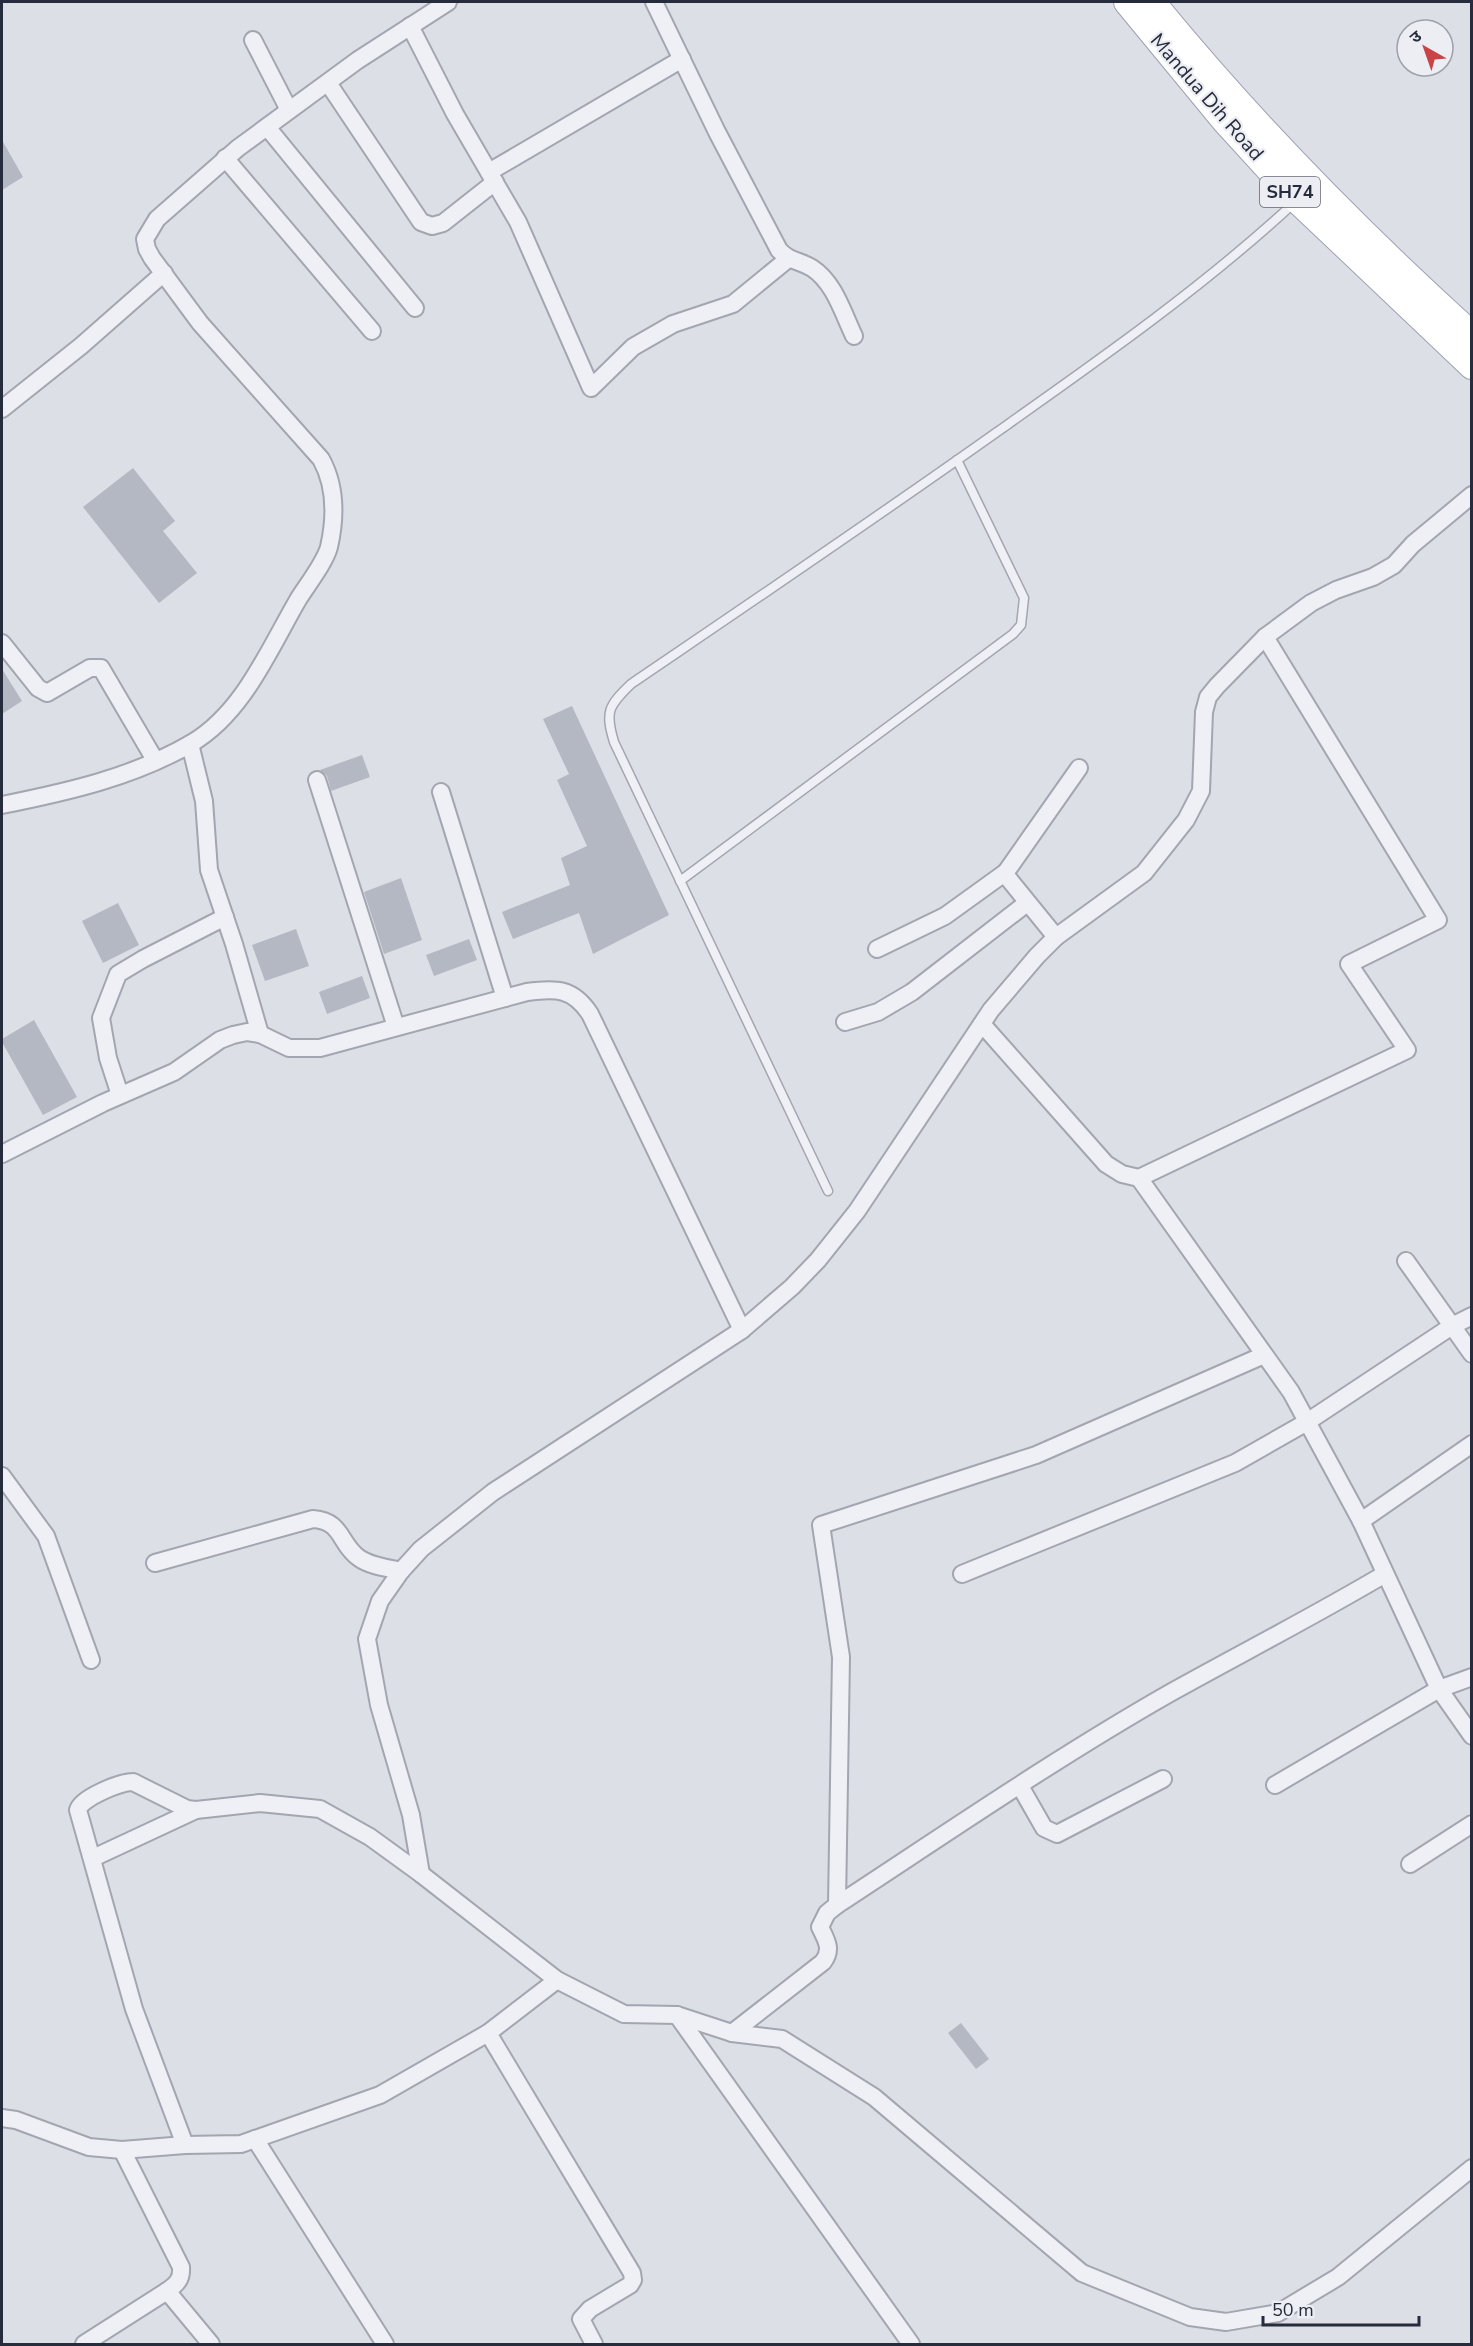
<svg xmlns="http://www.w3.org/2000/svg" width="1473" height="2346" viewBox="0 0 1473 2346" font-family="'Nunito Sans','Noto Sans Devanagari',sans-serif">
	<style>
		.building { fill: #b4b8c3 }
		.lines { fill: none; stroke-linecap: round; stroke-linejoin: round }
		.service-casing { stroke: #a3a6b0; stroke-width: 11 }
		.minor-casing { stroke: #a3a6b0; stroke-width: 20 }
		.primary-casing { stroke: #9ca2b2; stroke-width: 28 }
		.service { stroke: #eff0f5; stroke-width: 8 }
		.minor { stroke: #eff0f5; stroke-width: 16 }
		.primary { stroke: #fff; stroke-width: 26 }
		.labels { text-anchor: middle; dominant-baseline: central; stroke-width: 4.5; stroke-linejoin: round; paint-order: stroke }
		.shield { fill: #eceef4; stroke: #626673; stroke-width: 1.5 }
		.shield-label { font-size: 18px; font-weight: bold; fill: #272c3c }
		.street-label { font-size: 20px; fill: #272c3c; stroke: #eceef4 }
	</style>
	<rect width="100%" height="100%" fill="#dddfe6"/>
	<g class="building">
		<path d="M2 140 23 177 2 190Z"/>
		<path d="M133 468 175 521 163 531 197 573 159 603 83 507Z"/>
		<path d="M2 669 22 701 2 714Z"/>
		<path d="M572 706 669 915 593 954 579 913 513 939 502 912 570 885 561 858 587 846 557 780 569 774 543 719Z"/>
		<path d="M362 755 370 777 331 791 327 776 320 770Z"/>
		<path d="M401 878 422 940 384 954 364 892Z"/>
		<path d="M118 903 139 945 103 963 82 921Z"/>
		<path d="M296 929 309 966 265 981 252 945Z"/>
		<path d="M469 939 477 960 434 976 426 955Z"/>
		<path d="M362 976 370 998 327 1014 319 992Z"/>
		<path d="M34 1020 77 1097 43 1115 2 1042V1039Z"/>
		<path d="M961 2023 989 2059 976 2069 948 2033Z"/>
	</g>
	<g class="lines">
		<g class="service-casing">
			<g id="service">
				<path d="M680 881 1013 634 1021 625 1024 598 957 460"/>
				<path d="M828 1191 614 742C605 712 608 706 631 684 753 601 876 518 997 432 1099 360 1202 288 1294 203"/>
			</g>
		</g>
		<g class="minor-casing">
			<g id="minor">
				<path d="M654 2 717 132 779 250C790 262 799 260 812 268 834 282 843 313 854 336"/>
				<path d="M410 26 455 114 518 222 591 388 633 347 673 324 733 304 788 259"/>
				<path d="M253 40 289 110"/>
				<path d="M328 83 421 222 432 226 443 223 495 182"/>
				<path d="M267 127 415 308"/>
				<path d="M225 158 372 331"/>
				<path d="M489 172 682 59"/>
				<path d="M2 409 81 346 164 273"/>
				<path d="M1265 637 1438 920 1349 964 1407 1050 1139 1178 1291 1392 1361 1521 1439 1689 1472 1736"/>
				<path d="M2 643 38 688 47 693 90 668H101L155 760"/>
				<path d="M190 744 204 801 209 870 234 944 260 1034"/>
				<path d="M317 780 396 1027"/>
				<path d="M441 792 505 998"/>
				<path d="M2 805C67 792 134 777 192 743 244 712 269 649 299 598 308 584 325 562 329 547 336 516 336 486 321 459L200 323 152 258 147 249 145 239 157 219 238 148 358 60 448 2"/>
				<path d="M1056 937 1008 878 1006 872 1079 768"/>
				<path d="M877 949 945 916 1006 872"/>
				<path d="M845 1022 878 1012 912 992 1027 903"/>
				<path d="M982 1024 1106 1164 1122 1174 1139 1178"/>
				<path d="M120 1095 108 1058 101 1018 118 974 143 959 225 917"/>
				<path d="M2 1154 103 1103 174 1072 220 1040 233 1035 247 1032 260 1034 289 1048H320L527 992C556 988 573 988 590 1014L742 1330"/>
				<path d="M1406 1261 1472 1354"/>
				<path d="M2 1476 46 1536 91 1660"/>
				<path d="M1361 1521 1472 1444"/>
				<path d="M155 1563 313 1519C343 1521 339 1544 359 1558 370 1566 388 1568 401 1571"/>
				<path d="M962 1574 1235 1463 1307 1422 1452 1326 1472 1316"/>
				<path d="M1275 1785 1439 1689 1472 1677"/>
				<path d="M1020 1786 1044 1828 1057 1834 1163 1779"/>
				<path d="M93 1858 196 1810"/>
				<path d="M1410 1864 1472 1824"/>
				<path d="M421 1874 411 1815 379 1705 367 1639 380 1601 401 1571 421 1549 493 1492 742 1330 792 1287 818 1260 857 1211 991 1010 1037 956 1056 937 1144 873 1186 820 1201 791 1204 712 1208 697 1217 686 1265 637 1311 603 1336 590 1373 577 1394 565 1413 544 1472 495"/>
				<path d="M837 1905 841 1657 821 1525 1036 1455 1264 1355"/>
				<path d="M677 2015 911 2344"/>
				<path d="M488 2033 632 2273 633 2280 630 2285 590 2309 581 2319 594 2344"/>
				<path d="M732 2033 823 1962C833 1949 826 1940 820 1927L827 1913 837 1905C947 1833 1056 1758 1170 1693 1242 1653 1314 1616 1385 1574"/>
				<path d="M2 2118 16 2120 89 2147 122 2150 185 2145 241 2144 380 2095 488 2033 557 1980"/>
				<path d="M255 2139 385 2344"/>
				<path d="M185 2145 134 2009 78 1810C81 1798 120 1782 133 1782L187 1809 196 1810 260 1803 320 1809 370 1837 421 1874 557 1980 624 2014 677 2015 732 2033 782 2039 874 2097 1082 2273 1190 2317 1226 2322 1278 2313 1338 2277 1472 2168"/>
				<path d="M167 2291 211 2344"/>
				<path d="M84 2344 167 2291C177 2284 182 2279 181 2267L122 2150"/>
			</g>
		</g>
		<g class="primary-casing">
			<g id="primary">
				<path d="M1127 2 1225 121 1297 200 1472 366"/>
				<path d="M1152 2C1250 122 1357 231 1472 335"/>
			</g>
		</g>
		<use href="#service" class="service"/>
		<use href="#minor" class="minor"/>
		<use href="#primary" class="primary"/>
	</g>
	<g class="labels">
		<rect class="shield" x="1260" y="177" width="60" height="30" rx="4.5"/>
		<g class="shield-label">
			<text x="1290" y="192">SH74</text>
		</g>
		<g class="street-label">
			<text transform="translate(1207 97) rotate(49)">Mandua Dih Road</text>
		</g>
	</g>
	<rect width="1473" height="2346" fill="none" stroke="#272c3c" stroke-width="6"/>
	<g transform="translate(1425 48) rotate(320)"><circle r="28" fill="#eceef4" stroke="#9da0aa" stroke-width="1.5"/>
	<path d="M0-4.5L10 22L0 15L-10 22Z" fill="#ca4346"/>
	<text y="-9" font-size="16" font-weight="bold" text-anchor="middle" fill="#272c3c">उ</text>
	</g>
	<path d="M1263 2316v9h156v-9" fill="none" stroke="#272c3c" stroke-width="3"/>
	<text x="1272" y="2316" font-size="18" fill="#272c3c" stroke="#eceef4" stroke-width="4.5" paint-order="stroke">50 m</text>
</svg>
